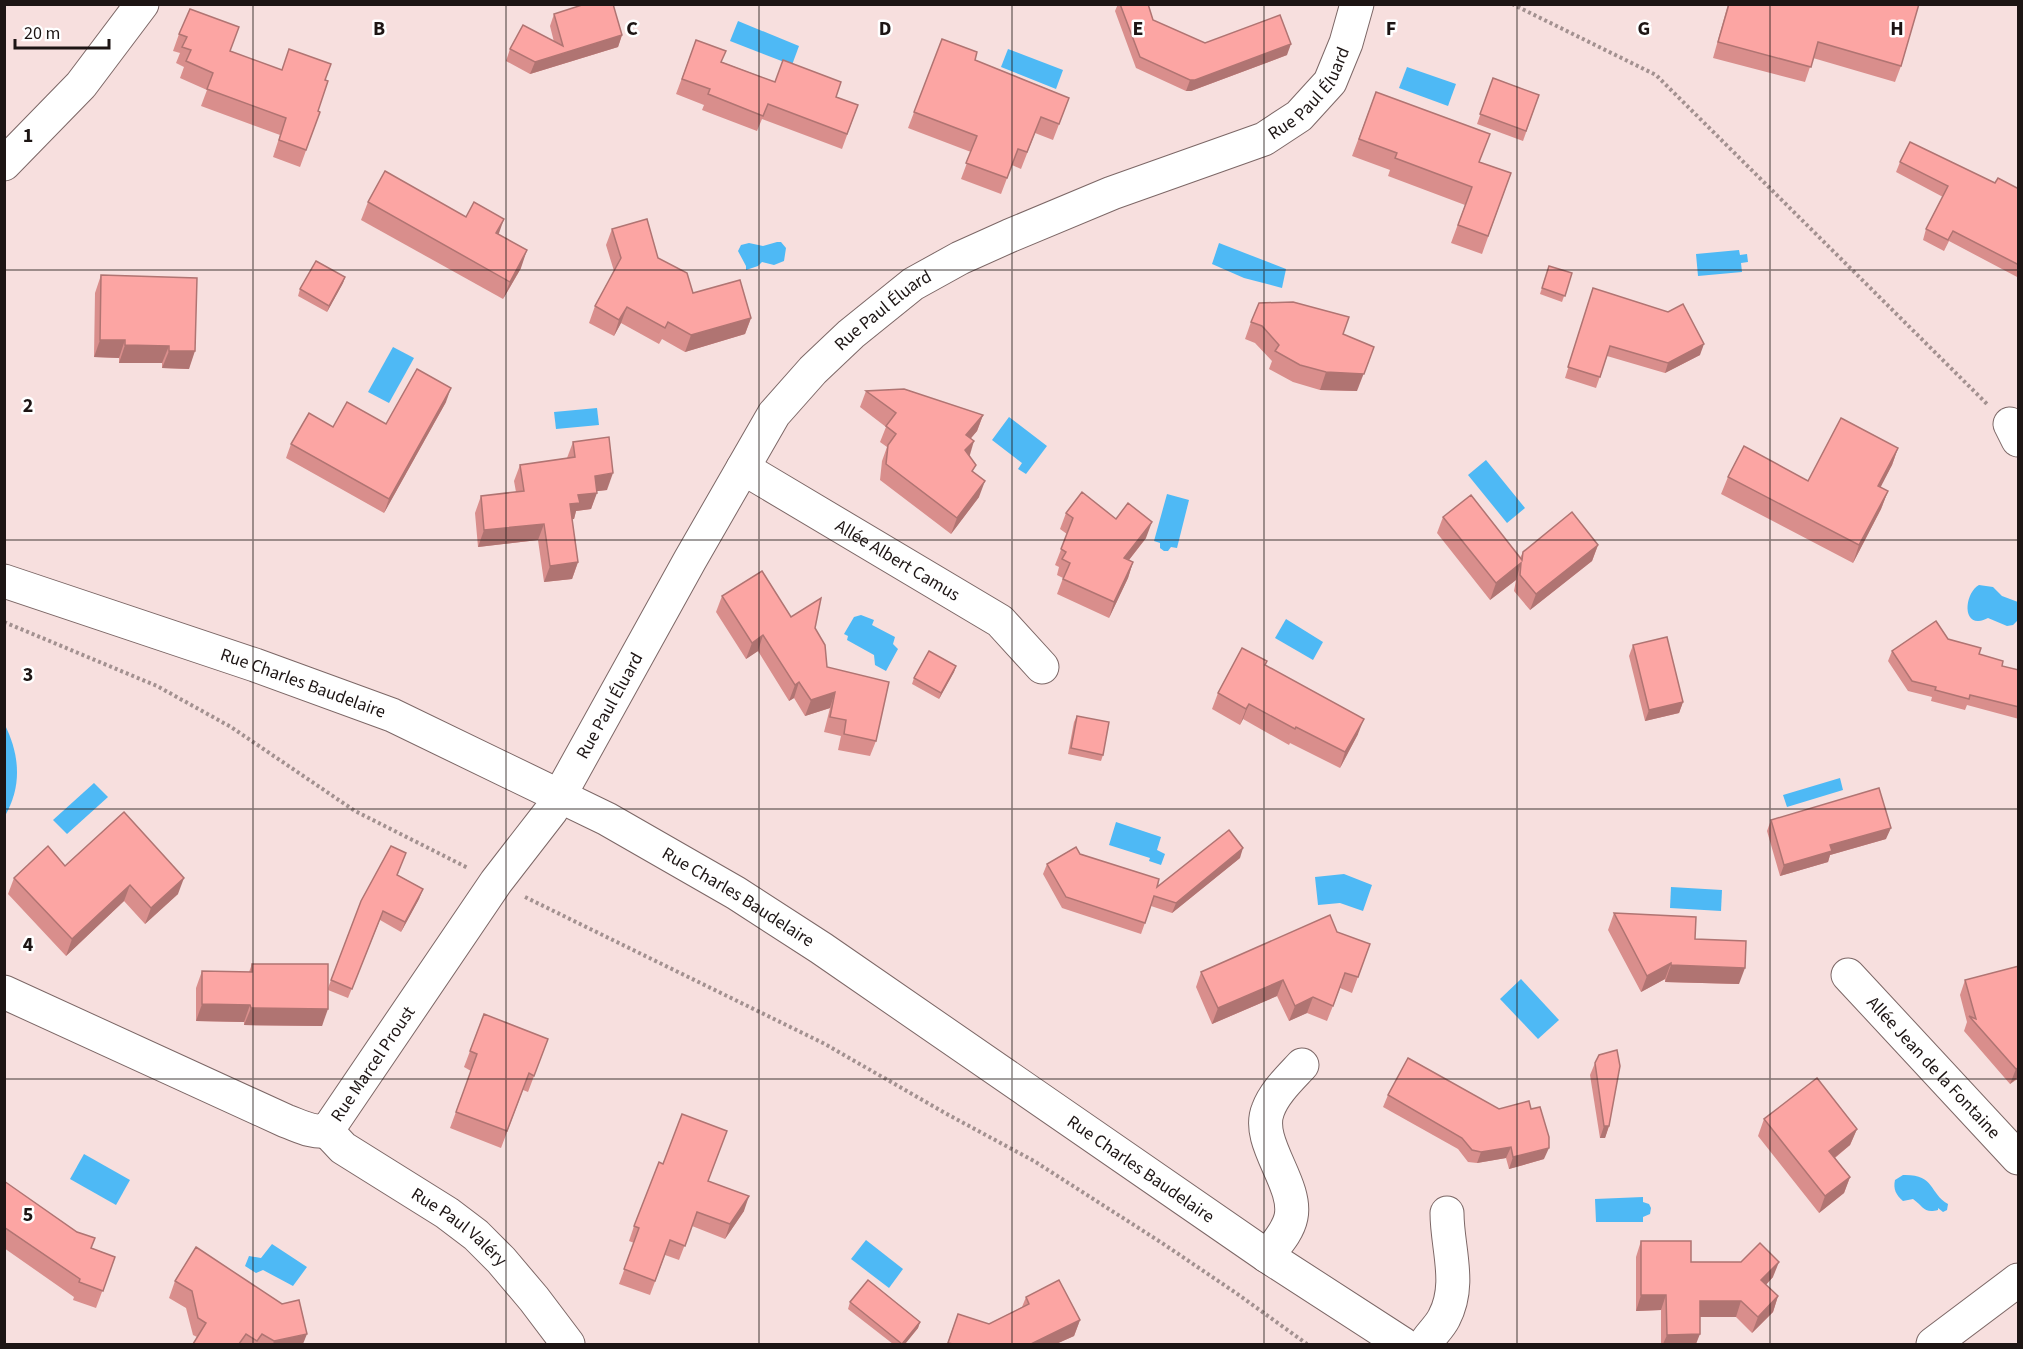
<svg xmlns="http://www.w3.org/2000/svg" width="2023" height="1349" viewBox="0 0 2023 1349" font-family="'Source Sans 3',sans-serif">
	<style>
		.water { fill: #4eb9f5 }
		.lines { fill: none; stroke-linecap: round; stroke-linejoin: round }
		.minor-casing { stroke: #7c6766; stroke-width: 35 }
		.path { stroke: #a39190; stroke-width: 4; stroke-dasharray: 3 3; stroke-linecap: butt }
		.minor { stroke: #fff; stroke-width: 33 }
		.wall { fill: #d98e8c }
		.shaded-wall { fill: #b07472 }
		.building { fill: #fca5a3; stroke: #b07472; stroke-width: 1.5 }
		.grid { fill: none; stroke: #1d1514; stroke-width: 1.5; stroke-opacity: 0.55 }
		.labels { text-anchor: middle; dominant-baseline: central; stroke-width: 5; stroke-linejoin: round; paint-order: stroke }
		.street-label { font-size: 18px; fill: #1d1514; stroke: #fff }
		.grid-label { font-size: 20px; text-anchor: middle; font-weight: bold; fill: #1d1514; stroke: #fff; stroke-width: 5; stroke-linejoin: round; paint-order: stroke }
	</style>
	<rect width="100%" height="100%" fill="#f7dfde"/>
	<g class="water">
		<path d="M738 21 799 46 792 65 730 41Z"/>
		<path d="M1008 49 1063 70 1056 89 1001 67Z"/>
		<path d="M1407 67 1456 84 1448 106 1399 88Z"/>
		<path d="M777 242H781L786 248 784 261 774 265 762 262 758 266 746 270V266L738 251 741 245 749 243 763 246Z"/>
		<path d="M1219 243 1286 269 1282 288 1244 278 1212 264Z"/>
		<path d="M1739 250 1740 255 1747 254 1748 262 1741 263 1742 272 1698 276 1696 254Z"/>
		<path d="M393 347 414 358 389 403 368 392Z"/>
		<path d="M597 408 599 425 556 429 554 412Z"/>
		<path d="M1009 417 1047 446 1026 474 1018 469 1022 463 992 440Z"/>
		<path d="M1486 460 1525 508 1507 523 1468 475Z"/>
		<path d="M1167 494 1189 500 1177 548 1171 547 1168 551H1164L1160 548V543L1154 541Z"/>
		<path d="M1979 585 1993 587 2002 596 2018 602V620L2013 625 2007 626 1988 618C1985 619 1982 621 1978 621 1962 621 1966 592 1979 585Z"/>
		<path d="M861 615 874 620 872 625 895 637 893 644 898 649 886 671 875 665 874 655 847 640 848 636 844 634 854 617Z"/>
		<path d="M1286 619 1323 642 1313 660 1275 638Z"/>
		<path d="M5 725C20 756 22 786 5 816Z"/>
		<path d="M1840 778 1843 790 1787 807 1783 795Z"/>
		<path d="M94 783 108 797 67 834 53 820Z"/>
		<path d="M1116 822 1161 837 1157 850 1165 854 1161 865 1149 861 1150 858 1109 845Z"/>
		<path d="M1344 874 1372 885 1363 911 1340 903 1318 905 1315 877Z"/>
		<path d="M1671 887 1722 890 1721 911 1670 908Z"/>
		<path d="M1521 979 1559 1020 1538 1039 1500 999Z"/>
		<path d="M84 1154 130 1180 116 1205 70 1179Z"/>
		<path d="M1903 1175C1935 1174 1929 1193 1948 1204L1947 1210 1943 1212 1938 1208V1210C1924 1214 1923 1206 1913 1199L1903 1201C1896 1195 1893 1189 1895 1180Z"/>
		<path d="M1643 1197V1202L1649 1204 1651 1208 1650 1214 1643 1217V1222H1596L1595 1199Z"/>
		<path d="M866 1240 903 1269 889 1288 851 1259Z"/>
		<path d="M272 1244 307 1267 293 1286 263 1270 256 1273 245 1266 249 1256 261 1258Z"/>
	</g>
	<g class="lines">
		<g class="minor-casing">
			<g id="minor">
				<path d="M4 164 81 85 142 4"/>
				<path d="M2010 424 2018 440"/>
				<path id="s1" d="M743 468 1000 621 1042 667"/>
				<path id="s2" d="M4 581 255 665 392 715 607 819 736 893 821 948 1267 1256 1403 1344"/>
				<path id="s3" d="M1848 975 2018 1158"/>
				<path id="s4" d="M4 992 286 1121C300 1126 312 1133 327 1131L496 882 551 811 690 560 774 414 813 370 851 334 913 284 960 258 1009 236 1112 193 1264 139 1299 116 1330 82 1346 43 1357 4"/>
				<path id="s5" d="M327 1131 343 1148 447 1213 476 1235 501 1260 534 1299 568 1344"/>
				<path d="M1267 1256C1276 1244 1288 1232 1291 1217 1298 1184 1255 1142 1268 1110 1274 1093 1290 1078 1302 1065"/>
				<path d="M1425 1344C1430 1335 1439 1328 1444 1318 1462 1284 1447 1248 1447 1213"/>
				<path d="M1933 1344 2018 1280"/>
			</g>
		</g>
		<g class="path">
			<path d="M1512 4 1656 75 1987 404"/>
			<path d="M4 622 157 686 231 727 355 811 468 868"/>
			<path d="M525 897 825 1044 945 1113 1034 1161 1162 1243 1236 1293 1307 1344"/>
		</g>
		<use href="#minor" class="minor"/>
	</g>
	<g class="wall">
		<path d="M1118 4H1148L1153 20 1205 43 1287 55 1191 91H1186L1136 68 1115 11Z"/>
		<path d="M1728 4H1919L1901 66 1895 82 1813 58 1805 82 1713 58Z"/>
		<path d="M554 14 622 35 618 47 530 74 506 61 510 49 554 42 550 26Z"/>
		<path d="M179 34 281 70 325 80 318 111 320 112 300 167 273 157 280 135 201 106 207 90 180 78 184 67 176 63 180 53 173 51Z"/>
		<path d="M942 39 975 60 1069 98 1053 140 1035 133 1021 169 1012 165 1001 194 961 179 971 152 908 128Z"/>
		<path d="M696 40 722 62 775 82 836 97 858 105 842 149 762 119 757 131 702 110 704 105 676 94Z"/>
		<path d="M1493 78 1539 95 1523 141 1477 124Z"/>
		<path d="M1376 92 1479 162 1511 173 1482 254 1451 243 1465 205 1388 176 1390 170 1352 156Z"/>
		<path d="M1900 162 2019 189V278L1949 241 1944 251 1923 240 1926 229 1943 197 1896 172Z"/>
		<path d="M368 202 498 234 521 268 503 299 361 220Z"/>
		<path d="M612 229 658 258 693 293 751 318 745 334 685 352 662 339 659 344 621 323 614 336 589 323 595 306 614 271 606 245Z"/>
		<path d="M1549 266 1572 273 1562 302 1540 294Z"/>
		<path d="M101 275 197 278 189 369 162 368V363H119V358L94 357 95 293Z"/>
		<path d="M345 277 343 283 327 312 298 296 300 289Z"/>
		<path d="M1593 288 1700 355 1665 373 1607 356 1596 388 1565 378Z"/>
		<path d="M1251 322 1343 334 1357 391 1320 390 1293 382 1269 369 1272 361 1255 343 1245 339Z"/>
		<path d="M866 391 983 415 977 431 971 438 969 456 979 497 951 534 880 480 882 461 887 447 880 442 886 427 860 407Z"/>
		<path d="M446 402 384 513 286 458 291 444 386 424Z"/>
		<path d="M573 442 607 490 597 491 591 509 576 511 574 519H572L578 562 572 579 544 582 538 540 478 547 475 513 481 496 516 492 514 481 520 465 567 458Z"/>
		<path d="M1898 448 1892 465 1880 487 1888 491 1881 509 1853 563 1721 494 1728 477 1808 481Z"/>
		<path d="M1066 513 1116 519 1146 538 1129 560 1133 562 1128 578 1109 618 1057 594 1063 578 1057 575 1059 567 1055 565 1067 534 1060 529Z"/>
		<path d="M1443 517 1520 558 1523 552 1598 545 1592 561 1530 610 1514 591 1516 580 1490 600 1437 533Z"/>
		<path d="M722 596 791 617 815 628 827 667 876 741 870 756 838 750 841 736 824 732 830 708 805 716 794 698 789 701 758 651 746 659 716 612Z"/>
		<path d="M1948 639 2002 666 2019 670V719L1967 705 1965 710 1931 701 1932 697 1908 691 1888 661 1892 651Z"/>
		<path d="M1633 645 1683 702 1679 713 1645 721 1629 656Z"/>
		<path d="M1267 661 1265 665 1358 734 1340 768 1290 743 1289 745 1243 719 1240 725 1212 709 1218 693Z"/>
		<path d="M956 666 954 672 939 699 912 684 914 678Z"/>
		<path d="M1077 716 1103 755 1101 761 1068 754 1074 722Z"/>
		<path d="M1771 820 1886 839 1830 855 1828 862 1780 876 1767 831Z"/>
		<path d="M1080 854 1157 887 1240 858 1172 913 1151 906 1141 934 1062 908 1043 874 1047 864Z"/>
		<path d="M65 866 178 894 145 924 124 901 66 956 8 894 14 878Z"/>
		<path d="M398 875 423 889 419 899 401 932 380 920 348 998 328 990 322 1026 244 1025V1022L196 1021V988L202 971 249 972 252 964 328 988 361 901Z"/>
		<path d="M1614 913 1695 939 1739 984 1665 982V979L1641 992 1608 930Z"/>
		<path d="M1337 932 1370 944 1352 993 1340 988 1327 1021 1307 1013 1289 1021 1277 996 1212 1024 1196 987 1201 972Z"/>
		<path d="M2019 966V1078L2010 1084 1964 1031 1967 1022 1960 995 1965 980Z"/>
		<path d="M484 1014 548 1039 528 1092 523 1090 501 1148 450 1128 471 1071 464 1067Z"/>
		<path d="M1595 1063 1609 1126 1605 1138H1600L1590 1075Z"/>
		<path d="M1388 1095 1544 1159 1509 1169 1506 1158 1477 1163 1468 1162 1458 1149 1383 1107Z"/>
		<path d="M1764 1119 1857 1129 1850 1145 1835 1158 1850 1177 1844 1193 1819 1213 1758 1136Z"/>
		<path d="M4 1181 91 1248 115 1257 96 1308 73 1300 74 1297 4 1248Z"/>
		<path d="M708 1181 744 1211 725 1239 692 1226 679 1260 665 1255 650 1295 619 1284 634 1243 629 1241 634 1226Z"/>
		<path d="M1641 1241 1691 1262 1773 1277 1766 1285 1778 1296 1773 1312 1752 1333 1736 1317H1700L1696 1344H1661V1310L1636 1311V1257Z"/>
		<path d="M175 1281 303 1344H193L197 1337 193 1335 186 1308 169 1298Z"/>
		<path d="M1026 1297 1080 1320 1074 1336 1056 1344H947L958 1314 989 1324 1022 1307Z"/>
		<path d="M850 1302 920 1322 918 1328 905 1344H893L848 1309Z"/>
	</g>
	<g class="shaded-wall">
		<path d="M622 35 618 47 530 74 535 62Z"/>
		<path d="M1291 44 1287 55 1191 91H1186L1190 80Z"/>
		<path d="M504 219 498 236 496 233Z"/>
		<path d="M527 250 521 268 503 299 510 282Z"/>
		<path d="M345 277 343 283 327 312 329 306Z"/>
		<path d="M627 307 621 323 614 336 619 320Z"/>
		<path d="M751 318 745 334 685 352 691 335Z"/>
		<path d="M100 340H125L119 358 94 357Z"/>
		<path d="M1704 344 1700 355 1665 373 1668 363Z"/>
		<path d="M125 345 169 346 162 363H119Z"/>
		<path d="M1374 347 1357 391 1320 390 1326 372Z"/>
		<path d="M169 351H195L189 369 162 368Z"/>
		<path d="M451 388 446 402 384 513 389 499Z"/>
		<path d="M983 415 977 431 960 451 966 435Z"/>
		<path d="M974 441 969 458 965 450Z"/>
		<path d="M1898 448 1892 465 1872 504 1878 486Z"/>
		<path d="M613 473 607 490 589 492 595 476Z"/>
		<path d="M985 481 979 497 951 534 957 518Z"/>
		<path d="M1888 491 1881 509 1853 563 1859 545Z"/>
		<path d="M597 493 591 509 576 511 574 519 564 520 570 504 578 495Z"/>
		<path d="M1152 522 1146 538 1118 574 1124 558Z"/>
		<path d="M544 524 538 540 478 547 484 530Z"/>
		<path d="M1598 545 1592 561 1530 610 1536 594Z"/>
		<path d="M578 562 572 579 544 582 550 566Z"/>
		<path d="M1133 562 1128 578 1109 618 1114 602Z"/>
		<path d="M1521 563 1516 580 1490 600 1496 583Z"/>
		<path d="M763 635 758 651 746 659 752 643Z"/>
		<path d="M956 666 954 672 939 699 941 693Z"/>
		<path d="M799 682 794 698 789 701 795 685Z"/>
		<path d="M835 692 830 708 805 716 811 700Z"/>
		<path d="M1683 702 1679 713 1645 721 1649 710Z"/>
		<path d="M1249 704 1243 719 1240 725 1246 709Z"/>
		<path d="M1364 719 1358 734 1340 768 1345 752Z"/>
		<path d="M1891 828 1886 839 1830 855 1828 862 1780 876 1784 865 1830 845Z"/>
		<path d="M1243 848 1240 858 1172 913 1176 903Z"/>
		<path d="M184 878 178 894 145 924 151 908Z"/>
		<path d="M130 885 124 901 66 956 72 939Z"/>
		<path d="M423 889 419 899 401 932 405 922Z"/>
		<path d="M1671 963 1665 979 1641 992 1647 976Z"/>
		<path d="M1671 965 1745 968 1739 984 1665 982Z"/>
		<path d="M1283 980 1277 996 1212 1024 1218 1008Z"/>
		<path d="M1313 997 1307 1013 1289 1021 1295 1006Z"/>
		<path d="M202 1004 250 1005 244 1022 196 1021Z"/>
		<path d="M251 1008 328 1009 322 1026 244 1025Z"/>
		<path d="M2019 1067 2018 1077 2010 1084 2016 1069Z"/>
		<path d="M1604 1126H1609L1605 1138H1600Z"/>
		<path d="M1857 1129 1850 1145 1823 1167 1829 1151Z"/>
		<path d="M1511 1147 1506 1158 1477 1163 1481 1152Z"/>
		<path d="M1549 1148 1544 1159 1509 1169 1513 1157Z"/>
		<path d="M1850 1177 1844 1193 1819 1213 1825 1196Z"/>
		<path d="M749 1196 744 1211 725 1239 730 1224Z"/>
		<path d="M1779 1262 1773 1277 1756 1295 1761 1280Z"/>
		<path d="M1641 1295H1666L1661 1310 1636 1311Z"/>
		<path d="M1778 1296 1773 1312 1752 1333 1758 1317Z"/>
		<path d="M1700 1301H1741L1736 1317H1694Z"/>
		<path d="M1080 1320 1074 1336 1056 1344H1031Z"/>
		<path d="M920 1322 918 1328 905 1344H902Z"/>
		<path d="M307 1334 303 1344H273L274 1341Z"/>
		<path d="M1700 1334 1696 1344H1663L1667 1335Z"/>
	</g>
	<g class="building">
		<path d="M585 4H613L622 35 535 62 510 49 523 25 563 46 554 14Z"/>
		<path d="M1120 4H1148L1153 20 1205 43 1280 15 1291 44 1195 80H1190L1140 57Z"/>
		<path d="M1729 4H1919L1901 66 1818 42 1811 67 1718 42Z"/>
		<path d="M190 9 239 27 230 51 282 70 289 49 331 64 325 80 328 81 318 111 320 112 306 150 279 140 286 118 207 89 213 73 186 61 191 50 182 47 187 37 179 34Z"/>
		<path d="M942 39 977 52 975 60 1069 98 1059 124 1041 117 1027 152 1018 149 1007 178 966 163 977 136 914 112Z"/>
		<path d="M696 40 726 51 721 62 775 82 783 60 841 82 836 97 858 105 847 134 768 104 763 116 708 94 710 89 682 79Z"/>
		<path d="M1493 78 1539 95 1526 131 1480 114Z"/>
		<path d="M1376 92 1490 134 1479 162 1511 173 1488 236 1458 225 1472 187 1395 158 1397 153 1359 139Z"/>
		<path d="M1910 142 1995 183 1998 178 2019 189V265L1953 231 1948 240 1926 229 1948 186 1900 162Z"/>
		<path d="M385 171 466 217 474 202 504 219 496 233 527 250 510 282 368 202Z"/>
		<path d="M647 219 658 258 687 273 693 293 740 280 751 318 691 335 668 322 665 328 627 307 619 320 595 306 621 258 612 229Z"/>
		<path d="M316 261 345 277 329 306 300 289Z"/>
		<path d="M1549 266 1572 273 1565 296 1542 288Z"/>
		<path d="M101 275 197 278 195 351H169V346L125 345V340H100Z"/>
		<path d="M1593 288 1668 312 1683 304 1704 344 1668 363 1610 346 1600 377 1568 367Z"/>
		<path d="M1293 302 1349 317 1343 334 1374 347 1364 374 1326 372 1300 365 1275 351 1279 345 1262 326 1251 322 1259 303Z"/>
		<path d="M417 369 451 388 389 499 291 444 309 413 333 427 347 402 386 424Z"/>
		<path d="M904 389 983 415 966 435 974 441 965 450 976 465 972 471 985 481 957 518 886 464 888 445 896 434 886 426 896 413 866 391Z"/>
		<path d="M1841 418 1898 448 1878 486 1888 491 1859 545 1728 477 1744 446 1808 481Z"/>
		<path d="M609 437 613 473 595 476 597 493 578 495 580 503 570 504 578 562 550 566 544 524 484 530 481 496 524 491 520 465 575 457 573 442Z"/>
		<path d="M1082 492 1116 519 1128 503 1152 522 1124 558 1133 562 1114 602 1063 579 1070 563 1062 559 1066 552 1061 549 1073 518 1066 513Z"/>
		<path d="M1471 495 1522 560 1523 552 1572 512 1598 545 1536 594 1520 575 1521 563 1496 583 1443 517Z"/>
		<path d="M762 571 791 617 821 598 815 628 825 645 827 667 889 682 876 741 844 734 846 720 830 717 835 692 811 700 799 682 795 685 763 635 752 643 722 596Z"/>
		<path d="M1936 621 1948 639 1981 648 1979 654 2003 661 2002 666 2019 670V707L1970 695 1969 699 1935 690 1936 687 1912 681 1892 651Z"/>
		<path d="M1667 637 1683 702 1649 710 1633 645Z"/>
		<path d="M1242 648 1267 661 1265 665 1364 719 1345 752 1296 727 1295 729 1249 704 1246 709 1218 693Z"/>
		<path d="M929 651 956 666 941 693 914 678Z"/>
		<path d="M1077 716 1109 722 1103 755 1071 748Z"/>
		<path d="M1879 788 1891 828 1830 845 1832 851 1784 865 1771 820Z"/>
		<path d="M124 812 184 878 151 908 130 885 72 939 14 878 48 846 65 866Z"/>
		<path d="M1229 830 1243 848 1176 903 1154 896 1145 923 1066 897 1047 864 1076 847 1080 854 1159 879 1157 887Z"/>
		<path d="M391 846 406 853 397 875 423 889 405 922 383 911 352 989 331 980 361 901Z"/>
		<path d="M1614 913 1696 917 1695 939 1746 941 1745 968 1671 965V963L1647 976Z"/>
		<path d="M1330 915 1337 932 1370 944 1358 977 1345 973 1333 1006 1313 997 1295 1006 1283 980 1218 1008 1201 972Z"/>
		<path d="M252 964H328V1009L251 1008 250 1005 202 1004V971L252 972Z"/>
		<path d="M2019 966V1067L2016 1069 1969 1016 1976 1019 1965 980Z"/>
		<path d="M484 1014 548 1039 534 1076 529 1073 507 1131 456 1112 477 1054 470 1051Z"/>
		<path d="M1617 1050 1620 1066 1609 1126H1604L1595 1063 1599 1055Z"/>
		<path d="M1408 1058 1499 1109 1529 1101 1531 1109 1540 1107 1549 1137V1148L1513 1157 1511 1147 1481 1152 1472 1150 1462 1138 1388 1095Z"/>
		<path d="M1817 1078 1857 1129 1829 1151 1850 1177 1825 1196 1764 1119Z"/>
		<path d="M682 1114 727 1131 708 1181 749 1196 730 1224 697 1212 685 1246 670 1240 655 1281 624 1269 639 1228 634 1226 659 1162 663 1164Z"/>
		<path d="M4 1181 77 1232 95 1238 91 1248 115 1257 103 1291 79 1282 80 1279 4 1227Z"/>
		<path d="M1641 1241H1691V1262H1741L1760 1243 1779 1262 1761 1280 1778 1296 1758 1317 1741 1301H1700V1334L1667 1335 1666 1295H1641Z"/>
		<path d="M196 1247 282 1304 299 1300 307 1334 274 1341 262 1334 257 1341 246 1334 239 1344H193L206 1323 198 1318 192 1291 175 1281Z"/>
		<path d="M868 1280 920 1322 902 1344 850 1302Z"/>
		<path d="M1059 1280 1080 1320 1031 1344H953L948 1343 958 1314 989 1324 1029 1304 1026 1297Z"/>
	</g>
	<path class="grid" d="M253 4V1344M506 4V1344M759 4V1344M1012 4V1344M1264 4V1344M1517 4V1344M1770 4V1344M4 270H2018M4 540H2018M4 809H2018M4 1079H2018"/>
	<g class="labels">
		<g class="street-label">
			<text stroke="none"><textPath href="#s4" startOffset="1836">Rue Paul Éluard</textPath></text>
			<text stroke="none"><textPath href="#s4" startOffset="1350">Rue Paul Éluard</textPath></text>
			<text stroke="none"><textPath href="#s1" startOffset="180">Allée Albert Camus</textPath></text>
			<text stroke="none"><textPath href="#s2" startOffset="316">Rue Charles Baudelaire</textPath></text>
			<text stroke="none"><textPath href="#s4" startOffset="864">Rue Paul Éluard</textPath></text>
			<text stroke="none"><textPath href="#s2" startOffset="802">Rue Charles Baudelaire</textPath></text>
			<text stroke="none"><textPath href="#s4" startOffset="434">Rue Marcel Proust</textPath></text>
			<text stroke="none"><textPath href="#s3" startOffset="126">Allée Jean de la Fontaine</textPath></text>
			<text stroke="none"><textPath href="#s2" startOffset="1288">Rue Charles Baudelaire</textPath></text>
			<text stroke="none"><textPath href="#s5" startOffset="164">Rue Paul Valéry</textPath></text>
		</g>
	</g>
	<g class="grid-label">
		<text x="379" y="35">B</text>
		<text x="632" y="35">C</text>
		<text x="885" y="35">D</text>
		<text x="1138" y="35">E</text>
		<text x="1391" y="35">F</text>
		<text x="1644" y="35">G</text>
		<text x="1897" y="35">H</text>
		<text x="28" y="142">1</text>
		<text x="28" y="412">2</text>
		<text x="28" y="681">3</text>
		<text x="28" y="951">4</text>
		<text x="28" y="1221">5</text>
	</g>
	<rect width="2023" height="1349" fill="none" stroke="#1d1514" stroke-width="12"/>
	<path d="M15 39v9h94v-9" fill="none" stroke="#1d1514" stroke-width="3"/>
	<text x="24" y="39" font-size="18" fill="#1d1514" stroke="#ffffff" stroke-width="4.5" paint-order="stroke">20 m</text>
</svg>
